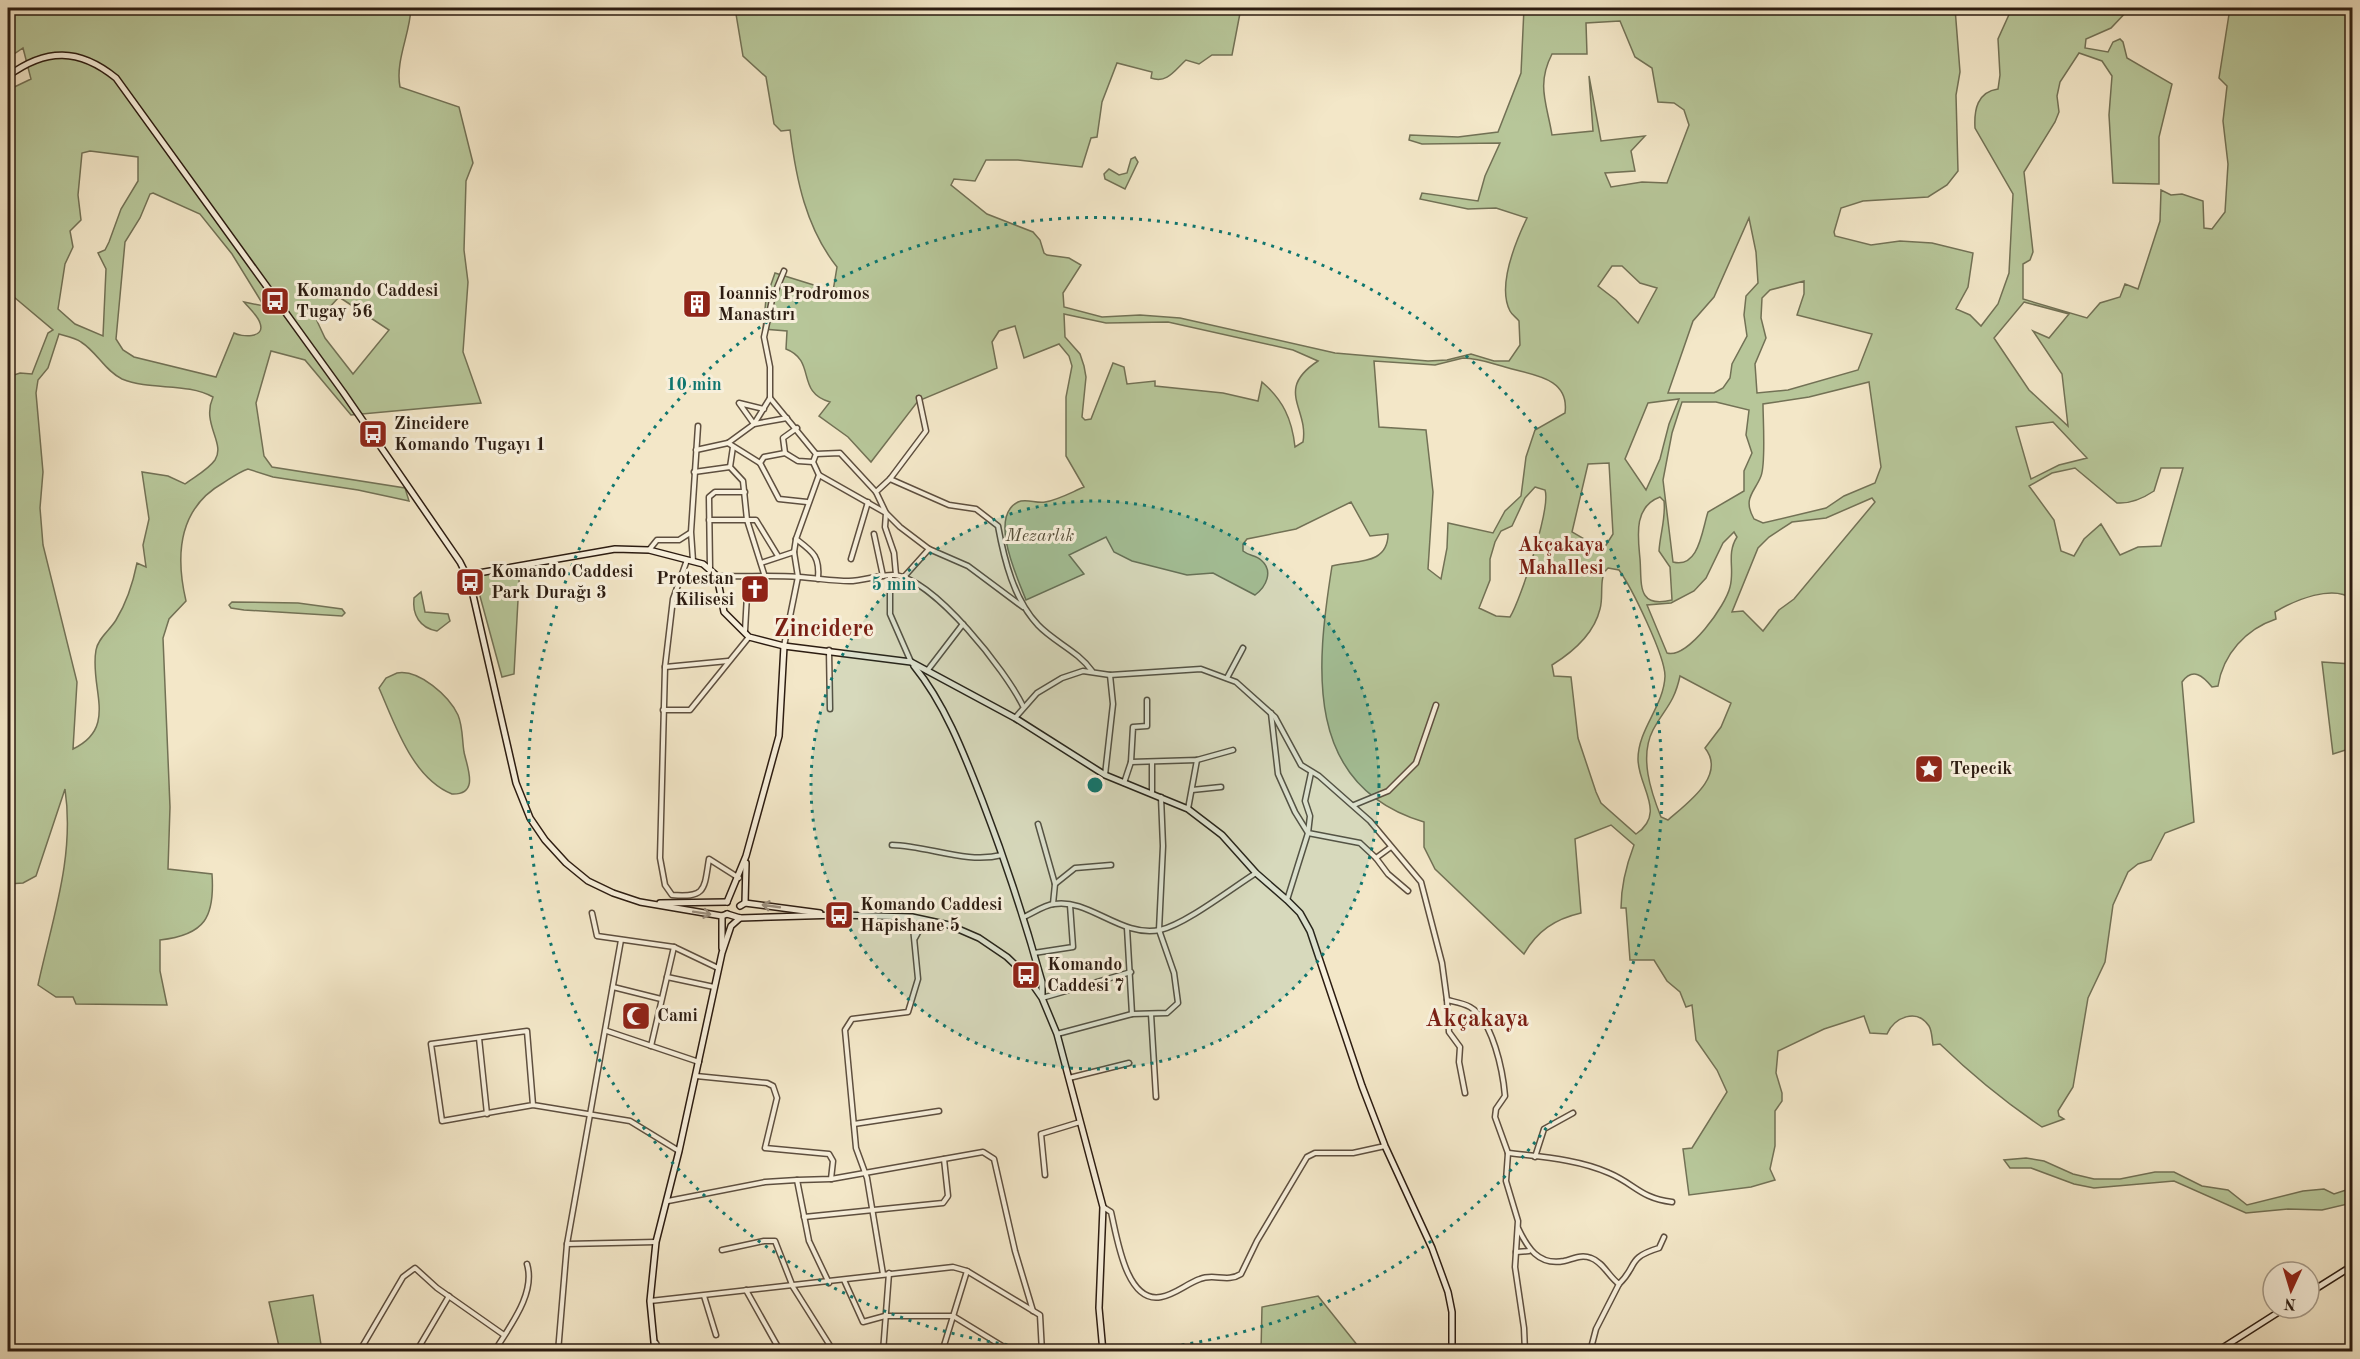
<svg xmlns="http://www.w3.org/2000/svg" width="2360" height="1359" viewBox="0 0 2360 1359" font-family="'Old Standard TT',serif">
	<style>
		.green { fill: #b7c699; stroke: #727155; stroke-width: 1.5; fill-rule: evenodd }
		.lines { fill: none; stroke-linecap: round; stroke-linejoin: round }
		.street-casing { stroke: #5e4f3f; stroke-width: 7 }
		.secondary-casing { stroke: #2c1c11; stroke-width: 8 }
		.street { stroke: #f7efdb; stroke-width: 4 }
		.secondary { stroke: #f7efdb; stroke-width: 5 }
		.oneway { stroke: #9c9080 }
		.ring { fill: none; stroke: #0f766e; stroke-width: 3; stroke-dasharray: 3 6 }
		.labels { text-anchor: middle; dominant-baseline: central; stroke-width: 6; stroke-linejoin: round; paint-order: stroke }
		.poi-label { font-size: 18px; font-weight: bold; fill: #2c1c11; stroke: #f7efdb; text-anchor: start }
		.park-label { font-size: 18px; font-style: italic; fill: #564f3a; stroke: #f7efdb }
		.neighbourhood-label { font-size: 20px; font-weight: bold; fill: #7a1f14; stroke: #f7efdb }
		.district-label { font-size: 24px; font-weight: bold; fill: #7a1f14; stroke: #f7efdb }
		.centre { fill: #0f766e; stroke: #f7efdb; stroke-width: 3 }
		.ring-label { font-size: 18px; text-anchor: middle; font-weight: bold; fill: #0f766e; stroke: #f7efdb; stroke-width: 6; stroke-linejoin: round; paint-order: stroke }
	</style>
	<rect width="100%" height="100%" fill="#f3e7c8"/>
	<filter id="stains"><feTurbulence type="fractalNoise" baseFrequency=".00333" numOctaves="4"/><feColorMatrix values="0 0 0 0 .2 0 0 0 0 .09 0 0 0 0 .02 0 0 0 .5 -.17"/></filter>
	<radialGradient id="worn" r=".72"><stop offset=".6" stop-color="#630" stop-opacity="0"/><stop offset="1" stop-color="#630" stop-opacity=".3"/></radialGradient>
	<g class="green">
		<path d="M8 8H411C410 34 395 61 400 87L459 107 473 163 466 181 464 250 468 282 463 352 481 403 351 415 305 360 271 351 256 403 264 456 272 467 405 488 409 501 358 490 273 477 248 469C239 472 231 478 223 483 179 508 175 554 186 601L169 619 163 638 170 807 168 869 212 874C215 917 205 935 160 940V971L167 1005 76 1004 73 997H56L38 985C52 920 75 857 65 789L36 876 23 883 8 884V377L20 373 32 374 48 333 53 330 8 292V90L31 79 23 48 8 58ZM90 151 138 157V181L121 209 109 242 105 250 98 253 106 269 103 336 75 324 58 309 65 264 73 247 70 231 81 220 78 195 82 153ZM153 193 200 214 232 254 264 306 244 302C249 308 258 316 260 323 266 339 241 337 234 333L216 377 134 357 123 350 116 339 125 242 140 218 150 194ZM339 297 389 330 353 374 325 338 317 321ZM59 334C66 336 76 338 81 342 97 352 105 371 122 379 151 391 186 382 213 397 201 424 226 443 215 460 208 470 194 477 185 484L168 476 142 472 149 519 143 545 146 567 137 563C133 583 127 602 116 620 110 630 98 638 96 650 89 688 119 727 73 749L77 682 43 545 40 508 43 472 36 393 38 380 48 368Z"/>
		<path d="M735 8H1241L1232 55H1212L1199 64 1186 60C1175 70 1167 84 1151 78L1152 72 1117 63 1102 102 1097 137 1091 138 1082 167 1018 160H986L975 181 954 179 951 185 987 214 1033 232 1040 240 1044 253 1047 255 1069 258 1081 265 1063 293 1064 307 1102 317 1140 315 1180 318 1335 353 1428 361 1447 360 1471 354 1494 361H1509L1520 345 1519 321C1516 317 1512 315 1510 311 1497 286 1516 241 1527 218L1496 208 1468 209 1420 199 1422 193 1478 201 1485 176 1500 143 1422 144 1409 140 1410 135 1458 137 1498 132 1521 73 1524 8H1955L1960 72 1956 95 1958 171 1947 185 1928 197 1863 201 1841 208 1834 232 1835 236 1871 245 1900 241 1932 243 1973 253 1968 287 1956 309 1970 315 1981 326 1998 304 2009 273 2013 194 1975 128C1974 110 1977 92 1998 89L2000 75 1998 39 2012 8H2130L2111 28 2086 39 2085 48 2108 52 2113 42 2120 39 2123 42 2127 58 2172 84 2159 137V184L2113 183 2109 115 2112 76 2102 61 2079 53 2060 82 2057 96 2059 112 2055 122 2024 172 2033 252 2030 260 2023 264V299L2087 318 2100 303 2120 297 2125 284 2138 289 2160 221 2161 190 2171 195 2182 194 2203 201 2204 228 2212 229 2225 212 2228 164 2223 121 2227 86 2219 78 2230 8H2352V599C2333 584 2295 600 2275 612L2276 619C2246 629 2223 654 2218 686L2212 687C2203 676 2193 667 2182 682L2194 822 2165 833 2151 860 2138 864 2128 872 2113 905 2105 962 2088 998 2073 1087 2058 1111 2059 1116 2064 1119 2042 1127C2005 1102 1972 1075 1940 1044L1933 1045C1932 1039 1932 1031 1929 1026 1917 1008 1894 1017 1887 1034L1870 1033 1864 1016 1824 1029 1778 1051 1776 1073 1782 1093V1101L1775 1111V1146L1770 1169 1775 1180 1751 1187 1689 1195 1683 1149 1692 1148 1727 1092 1717 1070 1696 1040 1692 1005 1686 1007 1680 992 1667 981 1654 960H1630L1626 908H1621C1621 886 1626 866 1634 845L1611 825 1575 839 1581 913C1555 919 1537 931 1524 954L1435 869 1424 847V822C1303 786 1316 667 1332 566 1354 560 1388 566 1388 534L1370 536 1351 502 1296 529 1247 539 1243 544V551C1249 556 1256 555 1261 560 1274 571 1266 587 1255 595L1213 573 1187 575 1132 561 1114 552 1106 537 1069 555 1084 574 1026 600C1018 579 988 517 1018 502 1026 498 1037 504 1045 502 1058 500 1072 492 1084 487L1066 456V397L1072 366 1069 356 1059 344 1024 358 1015 326 999 331 992 342 997 368 918 401 871 462 848 437 819 416 830 402C795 392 817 361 786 349L787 331 763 329 766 299 775 273 833 291 837 267C806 228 796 179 790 130L781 131 774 124 766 77 743 56ZM1620 21 1635 57 1652 68 1658 102 1674 103 1684 110 1689 125 1667 183 1642 182 1611 187 1605 173 1635 171 1631 151 1645 136 1601 141 1589 76 1593 131 1552 135C1547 104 1536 85 1552 54H1587L1586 23ZM1749 218 1756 252 1758 283 1746 296 1744 315 1747 336 1732 364 1730 378 1723 388 1714 393H1668L1693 321 1714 297ZM1612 266H1622L1640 283 1657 288 1638 323 1616 300 1598 286ZM1804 281V294L1797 315 1872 334 1858 370 1788 390 1757 393 1755 364 1766 338 1761 318 1762 298 1770 290ZM2024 302 2069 314 2049 338 2033 331 2062 374 2068 426 2029 390 1994 338ZM1064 314 1106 323 1168 322 1293 350 1318 361C1274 390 1309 408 1303 442L1295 447C1292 419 1283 400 1262 382L1258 401 1223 393 1155 386V381L1127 384 1124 367 1113 363 1091 419 1085 420 1082 417 1086 377 1084 366 1080 354 1065 337ZM1463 358C1478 358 1491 363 1505 367 1530 375 1570 376 1565 413L1535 430 1526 457 1521 496 1505 511 1493 533 1448 523 1447 548 1441 579 1428 569 1433 492 1426 430 1379 427 1374 361 1435 365ZM1869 382 1881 467 1875 483 1844 496 1826 508 1763 523 1754 519C1742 498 1755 492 1761 476 1766 463 1763 420 1763 404L1809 397ZM1679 399 1669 424 1660 459 1646 490 1625 459 1648 403ZM1682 402H1716L1749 410 1746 435 1752 453 1744 471V491L1708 512C1702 530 1699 569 1673 562L1663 480 1672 433ZM2053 422 2087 458 2059 465 2031 479 2016 427ZM1609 463 1613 534 1603 550 1572 532 1588 464ZM2075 468 2117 503C2131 504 2142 499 2154 491L2161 468H2183L2161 546 2138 547 2120 555 2101 524 2084 539 2074 556 2061 551 2054 520 2029 486 2052 473ZM1535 487 1545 490C1551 507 1521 599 1510 617L1496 616 1479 608 1490 580V559L1495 542 1501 531 1512 526 1525 498ZM1660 497 1664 501C1666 518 1660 534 1659 551L1670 567 1672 600C1636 609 1642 583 1640 559 1638 537 1633 507 1660 497ZM1872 498 1875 502 1794 599 1779 610 1763 631 1743 611 1732 612 1758 548 1769 537 1792 522 1826 518ZM1734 532 1737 537C1726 554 1735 569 1730 587 1726 605 1688 659 1667 653L1647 605 1671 603 1694 591 1706 578 1723 543ZM1608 568 1619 570C1632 588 1665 656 1665 676 1664 706 1638 729 1638 759 1638 787 1667 813 1636 834L1601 803 1596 792 1578 738 1571 677 1554 676 1552 665C1573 652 1594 634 1600 609 1604 596 1598 577 1608 568ZM1680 676 1731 703 1721 727 1705 748C1727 776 1686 804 1668 820L1661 817C1651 792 1639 757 1653 730 1664 709 1674 704 1680 676Z"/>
		<path d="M1135 157 1138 162 1125 189 1105 179 1104 174 1109 169 1119 175 1127 173 1131 159Z"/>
		<path d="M520 563 514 674 502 677 474 574Z"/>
		<path d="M421 592 425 612 448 614 450 621 437 631C420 628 412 615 414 598Z"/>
		<path d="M232 602 298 603 342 609 345 613 342 616 244 610 231 608 229 605Z"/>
		<path d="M2322 662 2352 664V748L2333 754Z"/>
		<path d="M397 673C419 669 449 696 458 715 463 727 462 740 464 752 467 767 480 795 452 794 412 778 395 724 379 688L386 678Z"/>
		<path d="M2026 1158 2044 1161 2073 1174 2094 1179H2120L2155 1172H2174L2202 1186 2228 1190 2247 1205 2303 1191 2324 1189 2334 1194 2352 1188V1203L2322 1210 2288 1209 2246 1213 2174 1181 2094 1188 2074 1184 2031 1168H2010L2004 1160Z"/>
		<path d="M313 1295 322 1351H280L269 1302Z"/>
		<path d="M1318 1296 1362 1351H1261L1262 1307Z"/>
	</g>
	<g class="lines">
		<g class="street-casing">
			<g id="street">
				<path d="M784 271 772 300 764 337 770 367V398L816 454 813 462 819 475 886 513 900 527 929 549 968 566 1023 607"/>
				<path d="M764 409 739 403 754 424 770 398"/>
				<path d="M728 443 760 463 779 499 807 502"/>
				<path d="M733 447 730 467 743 481 747 520 765 577"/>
				<path d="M696 450 728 443 754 424 787 418"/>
				<path d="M785 453 783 438 797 428"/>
				<path d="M816 454 840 453 876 492"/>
				<path d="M760 463 764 457 785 453 798 461 813 462"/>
				<path d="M694 472 730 467"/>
				<path d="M890 479 949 505 976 509 998 526C1004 559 1014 600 1038 625 1054 642 1078 651 1092 671"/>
				<path d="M709 520H756L778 556"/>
				<path d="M874 534 883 576"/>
				<path d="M796 539C813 552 820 556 818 579"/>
				<path d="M649 550 657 540H679L690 533"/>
				<path d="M851 559 868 502"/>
				<path d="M687 560 673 599 665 667 660 858 665 885 672 895C706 898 704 890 709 859L739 878"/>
				<path d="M693 561 691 532 698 426"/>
				<path d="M761 563 794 552"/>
				<path d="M710 568 709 497 715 492H745"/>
				<path d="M896 575 894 553 885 527 886 513 876 492 890 479 926 431 919 398"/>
				<path d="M717 576C744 577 772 575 799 577 816 578 833 581 849 581 864 581 880 574 895 575 935 580 1006 671 1023 706"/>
				<path d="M890 576V614L911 662"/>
				<path d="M903 578 929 549"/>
				<path d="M745 631 748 577"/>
				<path d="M784 646 798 577 794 552 796 539 819 475"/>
				<path d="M829 650 830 709"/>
				<path d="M665 667 728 661"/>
				<path d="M927 671 963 624"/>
				<path d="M1227 678 1243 648"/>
				<path d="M663 710H690L749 637"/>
				<path d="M1271 713 1278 774 1295 812 1308 833 1360 843 1376 858 1391 847"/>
				<path d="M1015 718 1037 693 1062 678 1083 671 1110 675 1201 669 1236 682 1275 717 1301 765 1319 776 1370 821 1421 882 1442 963 1447 1000C1455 1002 1463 1003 1470 1007 1493 1020 1503 1072 1505 1096L1496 1109 1495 1117 1508 1153 1506 1181 1518 1221 1515 1267 1524 1328 1525 1352"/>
				<path d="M1131 762 1197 760 1233 750"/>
				<path d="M1105 775 1113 704 1110 675"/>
				<path d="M1124 783 1131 762 1133 727 1147 726V700"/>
				<path d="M1192 790 1221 787"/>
				<path d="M1152 792V762"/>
				<path d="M1354 805 1388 791 1416 763 1436 705"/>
				<path d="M1188 809 1197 760"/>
				<path d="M1038 824 1055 884 1053 904"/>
				<path d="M892 845C929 846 966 864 1002 855"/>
				<path d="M1376 858 1388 874 1408 891"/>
				<path d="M1055 884 1075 868 1111 865"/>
				<path d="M1287 900 1308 833 1310 816 1305 801 1311 773"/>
				<path d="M592 913 597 936 674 947 718 968"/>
				<path d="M1024 917C1033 913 1044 905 1054 904 1089 898 1121 938 1160 930 1186 924 1232 888 1256 873"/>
				<path d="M1127 928 1132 1014"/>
				<path d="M915 938 925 920"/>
				<path d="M1034 953 1073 947 1070 905"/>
				<path d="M667 977 714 987"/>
				<path d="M613 987 661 999"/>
				<path d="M1042 998 1131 972"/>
				<path d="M1447 1000 1449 1032 1460 1047 1459 1062 1465 1093"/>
				<path d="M1151 1014 1156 1097"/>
				<path d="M607 1031 699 1062"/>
				<path d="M1057 1034 1132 1014 1167 1013 1178 1003 1174 973 1159 930 1163 846 1161 797"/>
				<path d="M479 1038 487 1114"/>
				<path d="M651 1046 674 947"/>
				<path d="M696 1076 767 1083 773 1086 777 1098 765 1148 829 1154 833 1161 831 1179"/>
				<path d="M1069 1078 1129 1063"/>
				<path d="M533 1105 527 1031 431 1044 442 1121 533 1105 630 1121 679 1151"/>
				<path d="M854 1124 939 1111"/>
				<path d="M1508 1153C1541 1157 1578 1159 1609 1173 1635 1184 1640 1198 1672 1202"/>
				<path d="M1535 1157 1544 1129 1573 1113"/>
				<path d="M1045 1175 1041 1134 1080 1122"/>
				<path d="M668 1201 765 1182 797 1180"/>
				<path d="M1103 1207 1111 1212C1117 1237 1126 1304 1161 1297 1176 1294 1186 1284 1200 1279 1214 1273 1227 1283 1241 1274L1257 1241 1307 1157 1315 1153H1353L1385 1146"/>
				<path d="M804 1217 943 1203 948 1196 944 1159"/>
				<path d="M1518 1228C1527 1247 1538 1266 1564 1261 1573 1259 1581 1254 1591 1258 1603 1262 1609 1277 1619 1284 1638 1266 1626 1258 1659 1248L1664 1237"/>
				<path d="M567 1244 656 1242"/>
				<path d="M722 1250 764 1241H775L793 1287 834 1352"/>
				<path d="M1516 1252 1529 1251"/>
				<path d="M883 1274 867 1178 856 1148 845 1030 852 1019 908 1012 918 979 912 917"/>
				<path d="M844 1280 863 1322 885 1316H953L1012 1352"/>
				<path d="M829 1283 809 1241 797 1180 831 1179 983 1152 994 1159 1015 1251 1033 1311"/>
				<path d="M746 1290 778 1347"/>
				<path d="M704 1296 716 1335"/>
				<path d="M650 1301 953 1267 967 1271 1040 1315 1042 1352"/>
				<path d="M656 1343 660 1352"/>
				<path d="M359 1352 403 1277 415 1268 437 1288 504 1335"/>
				<path d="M416 1352 449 1296"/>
				<path d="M494 1352C509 1327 536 1294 527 1264"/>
				<path d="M558 1352 567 1244 621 940"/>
				<path d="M883 1352 889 1273"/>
				<path d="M942 1352 967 1271"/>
				<path d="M1590 1352 1596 1329 1619 1284"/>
			</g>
		</g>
		<g class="secondary-casing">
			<g id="secondary">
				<path d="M8 76C46 48 79 48 116 78L343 392 460 562 470 582 516 783 530 818 545 840 566 863 588 881 613 893 640 902 722 916 727 914"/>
				<path d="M467 575 615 549 649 550 703 564 717 576 724 612 749 637 784 646 911 662 1015 718 1105 775 1188 809 1222 835 1256 873 1287 900 1300 913 1310 931 1362 1086 1385 1146 1432 1248 1448 1292 1452 1312V1352"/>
				<path d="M914 666C945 704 964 754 982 800 1005 860 1025 920 1042 982V996"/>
				<path d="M727 902 746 856 779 736 784 646"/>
				<path d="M660 903 727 902"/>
				<path d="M745 903 746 863"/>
				<path d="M740 906 745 903 820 913"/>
				<path d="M727 914 740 918 839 915 912 917 949 925 979 938 1007 957 1026 975 1042 998 1057 1034 1103 1207 1099 1308 1103 1352"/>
				<path d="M722 916V948"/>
				<path d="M2309 1293 2352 1266"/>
				<path d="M655 1352 650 1301 656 1242 679 1151 722 953 731 926 740 918"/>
				<path d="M2216 1352 2285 1308"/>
			</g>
		</g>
		<use href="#street" class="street"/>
		<use href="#secondary" class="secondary"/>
	</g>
	<defs><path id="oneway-shaft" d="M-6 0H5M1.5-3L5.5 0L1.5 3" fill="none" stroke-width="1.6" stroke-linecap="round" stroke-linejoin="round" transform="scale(1.5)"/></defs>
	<g class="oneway">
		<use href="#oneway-shaft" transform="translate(771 906) rotate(-172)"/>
		<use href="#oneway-shaft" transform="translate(702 913) rotate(9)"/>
	</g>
	<circle cx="1095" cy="785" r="284" fill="#0f766e" fill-opacity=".12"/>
	<g class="ring">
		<circle cx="1095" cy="785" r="284"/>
		<path d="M1070 1351A567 567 0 1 1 1120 1351"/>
	</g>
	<defs>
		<g id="bus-square" transform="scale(1.5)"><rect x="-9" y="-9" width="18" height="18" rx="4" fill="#8f2418" stroke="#f7efdb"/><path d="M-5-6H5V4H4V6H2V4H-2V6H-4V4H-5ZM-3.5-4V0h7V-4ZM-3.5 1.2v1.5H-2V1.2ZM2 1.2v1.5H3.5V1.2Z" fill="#fff"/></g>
		<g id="building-square" transform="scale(1.5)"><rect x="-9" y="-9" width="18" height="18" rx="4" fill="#8f2418" stroke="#f7efdb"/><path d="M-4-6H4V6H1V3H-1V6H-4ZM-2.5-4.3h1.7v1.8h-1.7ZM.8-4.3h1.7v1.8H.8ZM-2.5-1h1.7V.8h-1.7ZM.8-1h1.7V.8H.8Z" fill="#fff"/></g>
		<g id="church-square" transform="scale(1.5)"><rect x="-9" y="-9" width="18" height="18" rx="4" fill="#8f2418" stroke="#f7efdb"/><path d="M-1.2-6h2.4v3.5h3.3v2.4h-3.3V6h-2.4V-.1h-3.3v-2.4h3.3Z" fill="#fff"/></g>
		<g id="sight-square" transform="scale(1.5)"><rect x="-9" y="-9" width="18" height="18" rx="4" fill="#8f2418" stroke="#f7efdb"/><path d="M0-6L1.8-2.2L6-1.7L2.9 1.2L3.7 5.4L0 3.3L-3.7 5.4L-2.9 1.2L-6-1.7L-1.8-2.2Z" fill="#fff"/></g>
		<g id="mosque-square" transform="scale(1.5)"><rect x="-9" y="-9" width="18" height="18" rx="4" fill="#8f2418" stroke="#f7efdb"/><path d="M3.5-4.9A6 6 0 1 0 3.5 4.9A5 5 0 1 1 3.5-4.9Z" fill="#fff"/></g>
	</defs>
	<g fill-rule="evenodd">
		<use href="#bus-square" x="275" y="301"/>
		<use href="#building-square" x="697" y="304"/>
		<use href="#bus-square" x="373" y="434"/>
		<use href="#bus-square" x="470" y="582"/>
		<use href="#church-square" x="755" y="589"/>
		<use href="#sight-square" x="1929" y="769"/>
		<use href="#bus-square" x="839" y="915"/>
		<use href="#bus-square" x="1026" y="975"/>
		<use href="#mosque-square" x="636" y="1016"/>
	</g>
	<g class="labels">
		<g class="poi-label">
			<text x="296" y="291">Komando Caddesi<tspan x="296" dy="21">Tugay 56</tspan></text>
			<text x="718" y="294">Ioannis Prodromos<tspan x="718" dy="21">Manastırı</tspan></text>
			<text x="394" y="424">Zincidere<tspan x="394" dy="21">Komando Tugayı 1</tspan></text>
			<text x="491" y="572">Komando Caddesi<tspan x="491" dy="21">Park Durağı 3</tspan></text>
			<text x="734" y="579" text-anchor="end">Protestan<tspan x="734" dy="21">Kilisesi</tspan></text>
			<text x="1950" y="769">Tepecik</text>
			<text x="860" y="905">Komando Caddesi<tspan x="860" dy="21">Hapishane 5</tspan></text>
			<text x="1047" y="965">Komando<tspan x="1047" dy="21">Caddesi 7</tspan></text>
			<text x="657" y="1016">Cami</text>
		</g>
		<g class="park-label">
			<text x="1040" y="536">Mezarlık</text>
		</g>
		<g class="neighbourhood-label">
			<text x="1561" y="546">Akçakaya<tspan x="1561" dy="23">Mahallesi</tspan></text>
		</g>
		<g class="district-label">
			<text x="824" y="630">Zincidere</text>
			<text x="1477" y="1020">Akçakaya</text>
		</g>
	</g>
	<circle cx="1095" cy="785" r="9" class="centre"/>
	<g class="ring-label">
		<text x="694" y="390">10 min</text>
		<text x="894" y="590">5 min</text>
	</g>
	<rect width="2360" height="1359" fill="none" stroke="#f3e7c8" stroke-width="30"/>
	<rect x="9" y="9" width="2342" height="1341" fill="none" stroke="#2c1c11" stroke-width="3"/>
	<rect x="15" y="15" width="2330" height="1329" fill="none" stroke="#2c1c11" stroke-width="1.5"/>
	<g transform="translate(2291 1290) rotate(184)"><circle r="28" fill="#f7efdb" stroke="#a69b8a" stroke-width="1.5"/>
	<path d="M0-4.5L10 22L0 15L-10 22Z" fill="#8f2418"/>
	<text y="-9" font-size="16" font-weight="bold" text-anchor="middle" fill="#2c1c11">N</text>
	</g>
	<rect width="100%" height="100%" filter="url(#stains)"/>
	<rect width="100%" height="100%" fill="url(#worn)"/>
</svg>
